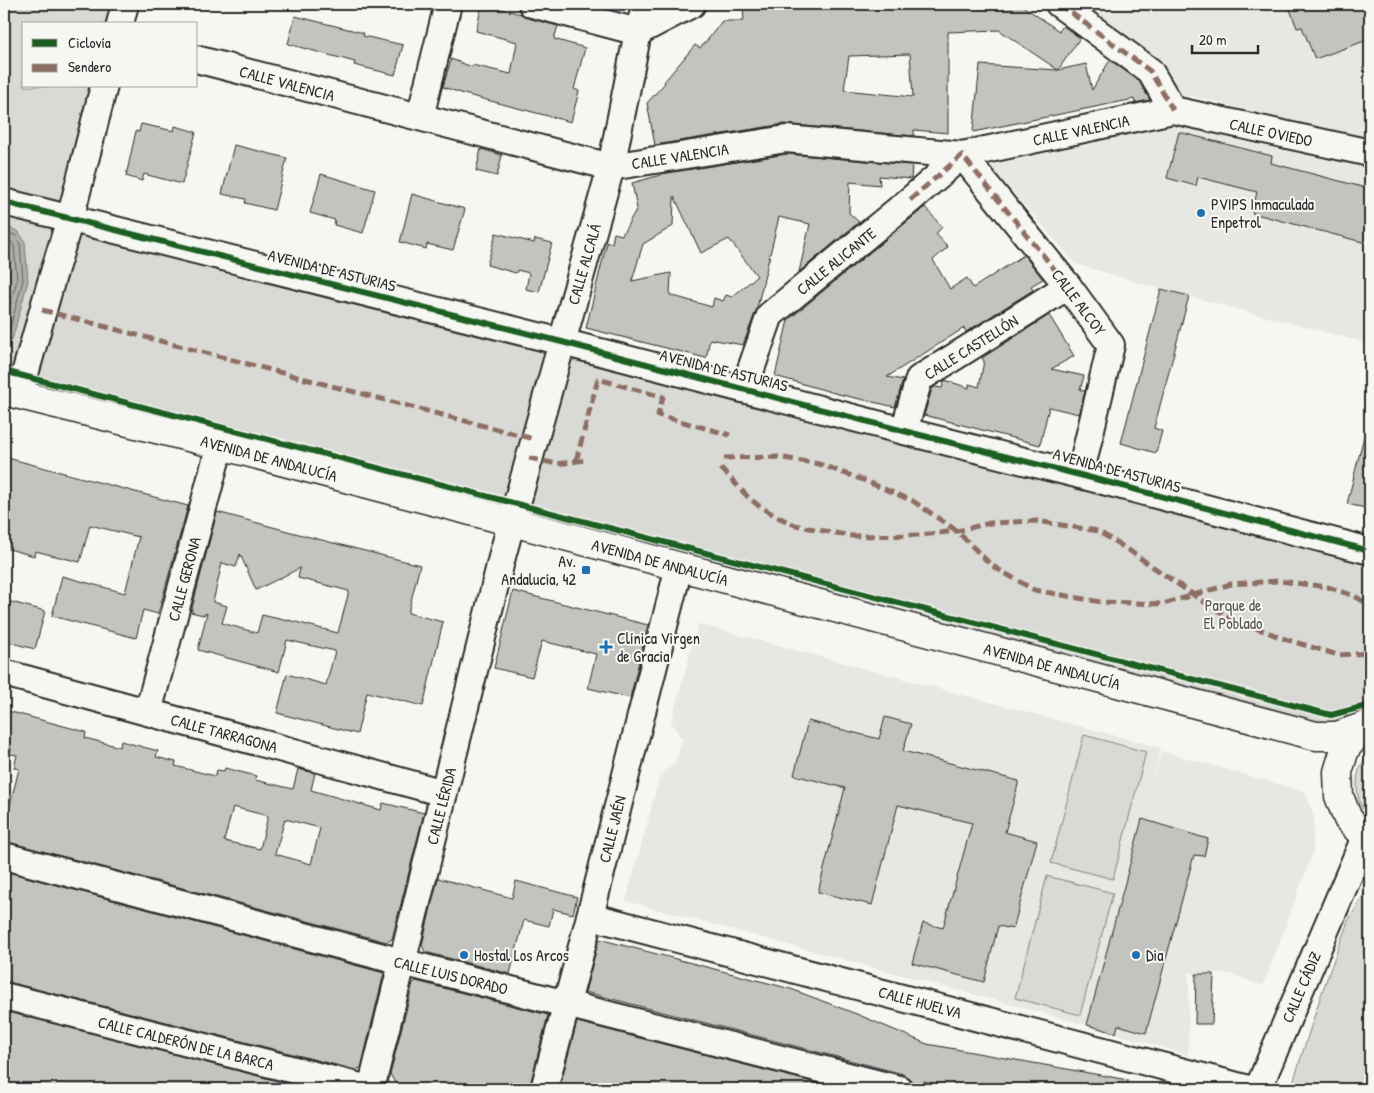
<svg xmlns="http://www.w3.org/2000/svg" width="1374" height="1093" viewBox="0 0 1374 1093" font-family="'Patrick Hand',sans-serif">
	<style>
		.built { fill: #e7e7e3 }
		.green { fill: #d9d9d5; stroke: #828280 }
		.water { fill: #aeaeab; stroke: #7a7a78 }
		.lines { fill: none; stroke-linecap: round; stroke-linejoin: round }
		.shore { stroke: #5f5f5e; stroke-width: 1 }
		.building { fill: #c3c3c0; stroke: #2b2b2b; fill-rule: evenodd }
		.street-casing { stroke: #2b2b2b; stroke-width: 30 }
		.secondary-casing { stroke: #2b2b2b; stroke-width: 31 }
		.street { stroke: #f6f6f2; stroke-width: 26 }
		.secondary { stroke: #f6f6f2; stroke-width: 28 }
		.quiet { stroke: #8d6e63; stroke-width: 5; stroke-dasharray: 10 5; stroke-linecap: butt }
		.cycleway-casing { stroke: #f6f6f2; stroke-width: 9 }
		.cycleway { stroke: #1b5e20; stroke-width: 6 }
		.poi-dot { fill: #1f6fb2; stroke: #f6f6f2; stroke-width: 2 }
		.labels { text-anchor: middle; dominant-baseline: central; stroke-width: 4; stroke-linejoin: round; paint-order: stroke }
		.street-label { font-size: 16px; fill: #2b2b2b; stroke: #f6f6f2 }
		.poi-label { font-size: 16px; fill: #2b2b2b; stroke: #f6f6f2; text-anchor: start }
		.park-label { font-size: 16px; fill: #565656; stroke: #f6f6f2 }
	</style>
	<rect width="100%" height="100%" fill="#f6f6f2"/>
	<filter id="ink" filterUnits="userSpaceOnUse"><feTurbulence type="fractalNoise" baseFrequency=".02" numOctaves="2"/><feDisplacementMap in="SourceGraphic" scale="10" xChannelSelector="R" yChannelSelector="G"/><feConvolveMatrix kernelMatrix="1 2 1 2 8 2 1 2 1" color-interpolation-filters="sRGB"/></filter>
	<g filter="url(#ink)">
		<g class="built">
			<path d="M1073 4H1370V141L1191 96 1173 98Z"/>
			<path d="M1177 117 1370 162V344L1161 289 1076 264 984 159Z"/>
			<path d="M698 624 1161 748 1152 784 1162 751 1305 792 1314 817 1313 853 1263 986 1231 974 1189 973 1188 1055 1087 1025 626 901 660 776 676 762 682 739 671 722Z"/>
		</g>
		<g class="green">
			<path d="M4 4H126L120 24H24V86H104L71 218 1370 551V723L1337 736 4 391Z"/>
			<path d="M1084 735 1146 752 1113 879 1051 863Z"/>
			<path d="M1370 753V820C1354 802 1351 770 1370 753Z"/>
			<path d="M1047 876 1113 893 1080 1015 1015 998Z"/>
			<path d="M1370 884V1089H1291L1321 995 1348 921Z"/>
		</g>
		<path class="water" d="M4 226 18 231 25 242 28 281 12 340 4 338Z"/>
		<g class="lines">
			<g class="shore">
				<path d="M4 232 15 235 20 244 23 280 9 332 4 334"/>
				<path d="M4 238 11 241 14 246 17 280 4 326"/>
				<path d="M4 246 7 249 9 279 4 299"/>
			</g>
		</g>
		<g class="building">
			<path d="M482 4 521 14 528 18 558 26 554 39 585 48 574 89 579 91 571 122 464 94 443 87 451 59 472 67V65L511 74 517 42 476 31Z"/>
			<path d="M817 4H1020L1059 31 1063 26 1080 38 1058 70 999 30 948 32V133L914 130V136L784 124 655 145 647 103 665 83 664 82 695 45 700 48 706 41V42L722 21H744L743 6ZM910 54 913 97 844 90 849 56Z"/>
			<path d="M1288 4H1370V39L1315 59 1302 27 1297 28Z"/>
			<path d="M295 16 364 33 363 36 403 45 395 75 354 65 355 62 288 44Z"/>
			<path d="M1110 60 1139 81 1150 100 1135 103 1134 99 973 132 980 65 1058 70 1086 64 1092 90Z"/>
			<path d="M141 124 174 131 175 126 196 132 182 184 144 174 142 181 126 176 136 131 139 132Z"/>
			<path d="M1179 132 1272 156 1271 163 1370 189V244L1252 213 1257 192 1198 177 1196 186 1167 178Z"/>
			<path d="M234 145 287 158 274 210 245 203 246 199 222 194Z"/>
			<path d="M481 149 502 155 497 176 476 171Z"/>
			<path d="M787 154 912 165 911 179 879 176 880 185 850 182 849 213 859 222 799 272 810 224 779 217 757 308 743 345 710 339 706 358 586 328 607 242 612 243 614 233 622 235 637 208 632 183 661 175V174ZM674 196 701 253 729 239 757 276 732 297 726 295 723 301 714 298 712 307 670 295 671 273 632 281 643 244 673 226Z"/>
			<path d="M321 174 375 190 363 233 334 225 335 220 310 213Z"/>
			<path d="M412 194 465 209 453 250 427 244 426 249 400 242Z"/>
			<path d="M925 207 942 227 936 234 948 247 933 260 950 289 967 278 973 288 1024 255 1043 279 1031 286 1033 290 966 332 964 328 887 377 903 380 895 407 838 394 775 376 788 320Z"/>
			<path d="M496 233 534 243 535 239 552 243 539 292 526 289 529 273 517 270 516 273 487 265Z"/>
			<path d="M1161 289 1189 296 1154 428 1162 431 1156 453 1121 443Z"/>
			<path d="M1049 315 1074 356 1051 369 1084 376 1080 390 1085 391 1079 414 1049 407 1040 445 924 415 932 389 935 387 942 388 945 380 969 388V384L979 387 984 361 982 358Z"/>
			<path d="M1364 436 1370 437V509L1347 504Z"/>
			<path d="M4 457 188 506 158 614 143 610 136 638 52 616 62 576 125 593 139 537 90 525 80 562 35 551 34 556 5 548 9 531 4 530Z"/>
			<path d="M217 512 306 536 420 565 408 613 443 622 423 706 367 692 357 734 277 713 287 674 326 685 335 651 287 640 279 672 198 650 207 613 203 615 191 612ZM240 554 256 590 300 568 298 578 349 591 338 633 288 620V621L262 615 257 633 222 623 227 606 213 602 222 563 236 567Z"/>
			<path d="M513 591 648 625 630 698 588 688 596 654 542 641 532 677 494 668Z"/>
			<path d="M4 600 45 611 35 649 4 641Z"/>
			<path d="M4 710 86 732 85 738 120 747 121 741 158 751 156 757 176 762 175 766 215 776 217 770 224 771 225 768 256 776 255 780 293 789 298 769 315 773 311 790 381 810 383 803 424 813 392 939 387 942 8 842 4 841V812L8 813 19 769 14 768 17 755 10 754 11 749 4 748ZM233 807 268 816 260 849 224 841ZM285 819 320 828 311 864 275 854Z"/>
			<path d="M885 717 911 724 903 751 1019 781 1005 832 1037 841 1013 929 998 926 984 982 912 963 923 923 943 928 972 823 898 805 872 905 818 892 845 788 794 775 808 721 879 739Z"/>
			<path d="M1142 819 1208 839 1204 856 1194 855 1146 1033 1118 1025 1116 1033 1087 1025Z"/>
			<path d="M4 871 384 973 361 1068 356 1070 4 981Z"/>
			<path d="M438 878 512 898 516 881 577 897 573 914 553 909 549 926 524 920 510 974 425 952 422 945Z"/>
			<path d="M599 939 791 989 859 1015 927 1044 1128 1080 1127 1089H955L924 1081 923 1089H914L913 1084 910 1079 903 1074 585 992Z"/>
			<path d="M1196 974H1214L1212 1024H1195Z"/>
			<path d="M416 981 548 1015 529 1089H420L395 1083 390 1074 413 983Z"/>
			<path d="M4 1011 309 1089H4Z"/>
			<path d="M577 1022 839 1089H559Z"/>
		</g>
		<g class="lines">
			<g class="street-casing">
				<g id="street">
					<path d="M532 4 638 32 692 4"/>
					<path d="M1059 4 1150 71 1173 110"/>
					<path d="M120 24 125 4"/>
					<path d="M196 59 611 167 786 139 962 155 1173 110 1370 153"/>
					<path d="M420 117 448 4"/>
					<path d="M4 202 562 342 904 431 1080 475 1370 551"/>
					<path d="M744 389 770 315 910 200 962 155 1068 286 1111 345 1080 475"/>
					<path d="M19 395 51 282 70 219 104 86"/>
					<path d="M904 431 919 379 1068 286"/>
					<path d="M4 673 444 793"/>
					<path d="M148 712 220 445"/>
					<path d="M4 856 402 962 899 1089"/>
					<path d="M590 916 1249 1089"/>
					<path d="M4 996 369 1089"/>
					<path d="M371 1089 503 553 611 167 638 32 646 4"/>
					<path d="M544 1089 590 916 679 567"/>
					<path d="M1258 1089 1365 837"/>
				</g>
			</g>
			<g class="secondary-casing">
				<g id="secondary">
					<path d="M4 391 220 445 467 510 1316 736H1337L1363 727"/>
					<path d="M1367 725 1363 727 1345 749 1338 772 1339 796 1348 819 1365 837 1370 839"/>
				</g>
			</g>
			<use href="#street" class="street"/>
			<use href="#secondary" class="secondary"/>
			<g class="quiet">
				<path d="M1059 4 1150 71 1173 110"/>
				<path d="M910 200 962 155 1068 286"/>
				<path d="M42 310 534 439"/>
				<path d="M529 458 557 464 586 460"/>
				<path d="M724 458 778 457 819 464 863 480 913 501 957 531 991 565 1034 590 1101 602 1163 604 1231 584 1279 581 1328 587 1355 596 1370 606"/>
				<path d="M576 461 598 379 663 397 658 415 730 435"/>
				<path d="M721 468 748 497 759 506 776 516 795 525 819 530 852 536 920 535 957 531 990 523 1037 521 1098 531 1130 551 1201 600 1232 619 1288 640 1338 655 1370 653"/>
			</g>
			<g class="cycleway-casing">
				<g id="cycleway">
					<path d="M4 202 562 342 904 431 1080 475 1370 551"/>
					<path d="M4 371 1331 715 1370 705"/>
				</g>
			</g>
			<use href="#cycleway" class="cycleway"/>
		</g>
	</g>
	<g class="poi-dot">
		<circle cx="1201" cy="213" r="5"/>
		<rect x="581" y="565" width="10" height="10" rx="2.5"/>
		<path d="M603.5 639.5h5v5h5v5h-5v5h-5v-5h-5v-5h5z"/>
		<circle cx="464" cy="955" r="5"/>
		<circle cx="1136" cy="955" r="5"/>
	</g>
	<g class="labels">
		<g class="street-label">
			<text transform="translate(287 83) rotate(15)">CALLE VALENCIA</text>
			<text transform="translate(1081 130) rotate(-12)">CALLE VALENCIA</text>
			<text transform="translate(1271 132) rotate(12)">CALLE OVIEDO</text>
			<text transform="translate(680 156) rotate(-9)">CALLE VALENCIA</text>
			<text transform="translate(836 261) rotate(-39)">CALLE ALICANTE</text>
			<text transform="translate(584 264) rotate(-74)">CALLE ALCALÁ</text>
			<text transform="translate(332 270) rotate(14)">AVENIDA DE ASTURIAS</text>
			<text transform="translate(1079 302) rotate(53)">CALLE ALCOY</text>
			<text transform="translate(971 347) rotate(-32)">CALLE CASTELLÓN</text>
			<text transform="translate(724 370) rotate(14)">AVENIDA DE ASTURIAS</text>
			<text transform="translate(269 458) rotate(15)">AVENIDA DE ANDALUCÍA</text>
			<text transform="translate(1117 470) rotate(15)">AVENIDA DE ASTURIAS</text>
			<text transform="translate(660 562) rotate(15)">AVENIDA DE ANDALUCÍA</text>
			<text transform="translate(184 579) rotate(-75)">CALLE GERONA</text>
			<text transform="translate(1052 666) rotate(15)">AVENIDA DE ANDALUCÍA</text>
			<text transform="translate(224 733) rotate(15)">CALLE TARRAGONA</text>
			<text transform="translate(441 806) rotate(-76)">CALLE LÉRIDA</text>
			<text transform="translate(612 829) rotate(-76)">CALLE JAÉN</text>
			<text transform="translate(451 975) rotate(14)">CALLE LUIS DORADO</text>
			<text transform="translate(1301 987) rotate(-67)">CALLE CÁDIZ</text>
			<text transform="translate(920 1002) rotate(15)">CALLE HUELVA</text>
			<text transform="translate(186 1043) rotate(14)">CALLE CALDERÓN DE LA BARCA</text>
		</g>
		<g class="poi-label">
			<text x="1211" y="204">PVIPS Inmaculada<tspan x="1211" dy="18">Enpetrol</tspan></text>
			<text x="576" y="561" text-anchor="end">Av.<tspan x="576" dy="18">Andalucía, 42</tspan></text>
			<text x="617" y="638">Clínica Virgen<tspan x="617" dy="18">de Gracia</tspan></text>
			<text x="474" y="955">Hostal Los Arcos</text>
			<text x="1146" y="955">Dia</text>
		</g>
		<g class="park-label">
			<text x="1233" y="605">Parque de<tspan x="1233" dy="18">El Poblado</tspan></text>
		</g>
	</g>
	<rect width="1374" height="1093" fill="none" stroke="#f6f6f2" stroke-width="20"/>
	<rect x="10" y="10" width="1354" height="1073" fill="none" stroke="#2b2b2b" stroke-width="2" filter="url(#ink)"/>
	<rect x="22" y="22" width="175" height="65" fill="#f6f6f2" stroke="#a5a5a2"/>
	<rect x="32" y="39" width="25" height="8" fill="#1b5e20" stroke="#a5a5a2"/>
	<text x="68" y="48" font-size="15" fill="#2b2b2b">Ciclovía</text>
	<rect x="32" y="64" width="25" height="8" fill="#8d6e63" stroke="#a5a5a2"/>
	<text x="68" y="72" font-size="15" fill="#2b2b2b">Sendero</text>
	<path d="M1192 45v8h66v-8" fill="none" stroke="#2b2b2b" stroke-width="2.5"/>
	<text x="1199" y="45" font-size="15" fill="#2b2b2b" stroke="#f6f6f2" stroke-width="4" paint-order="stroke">20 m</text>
</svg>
